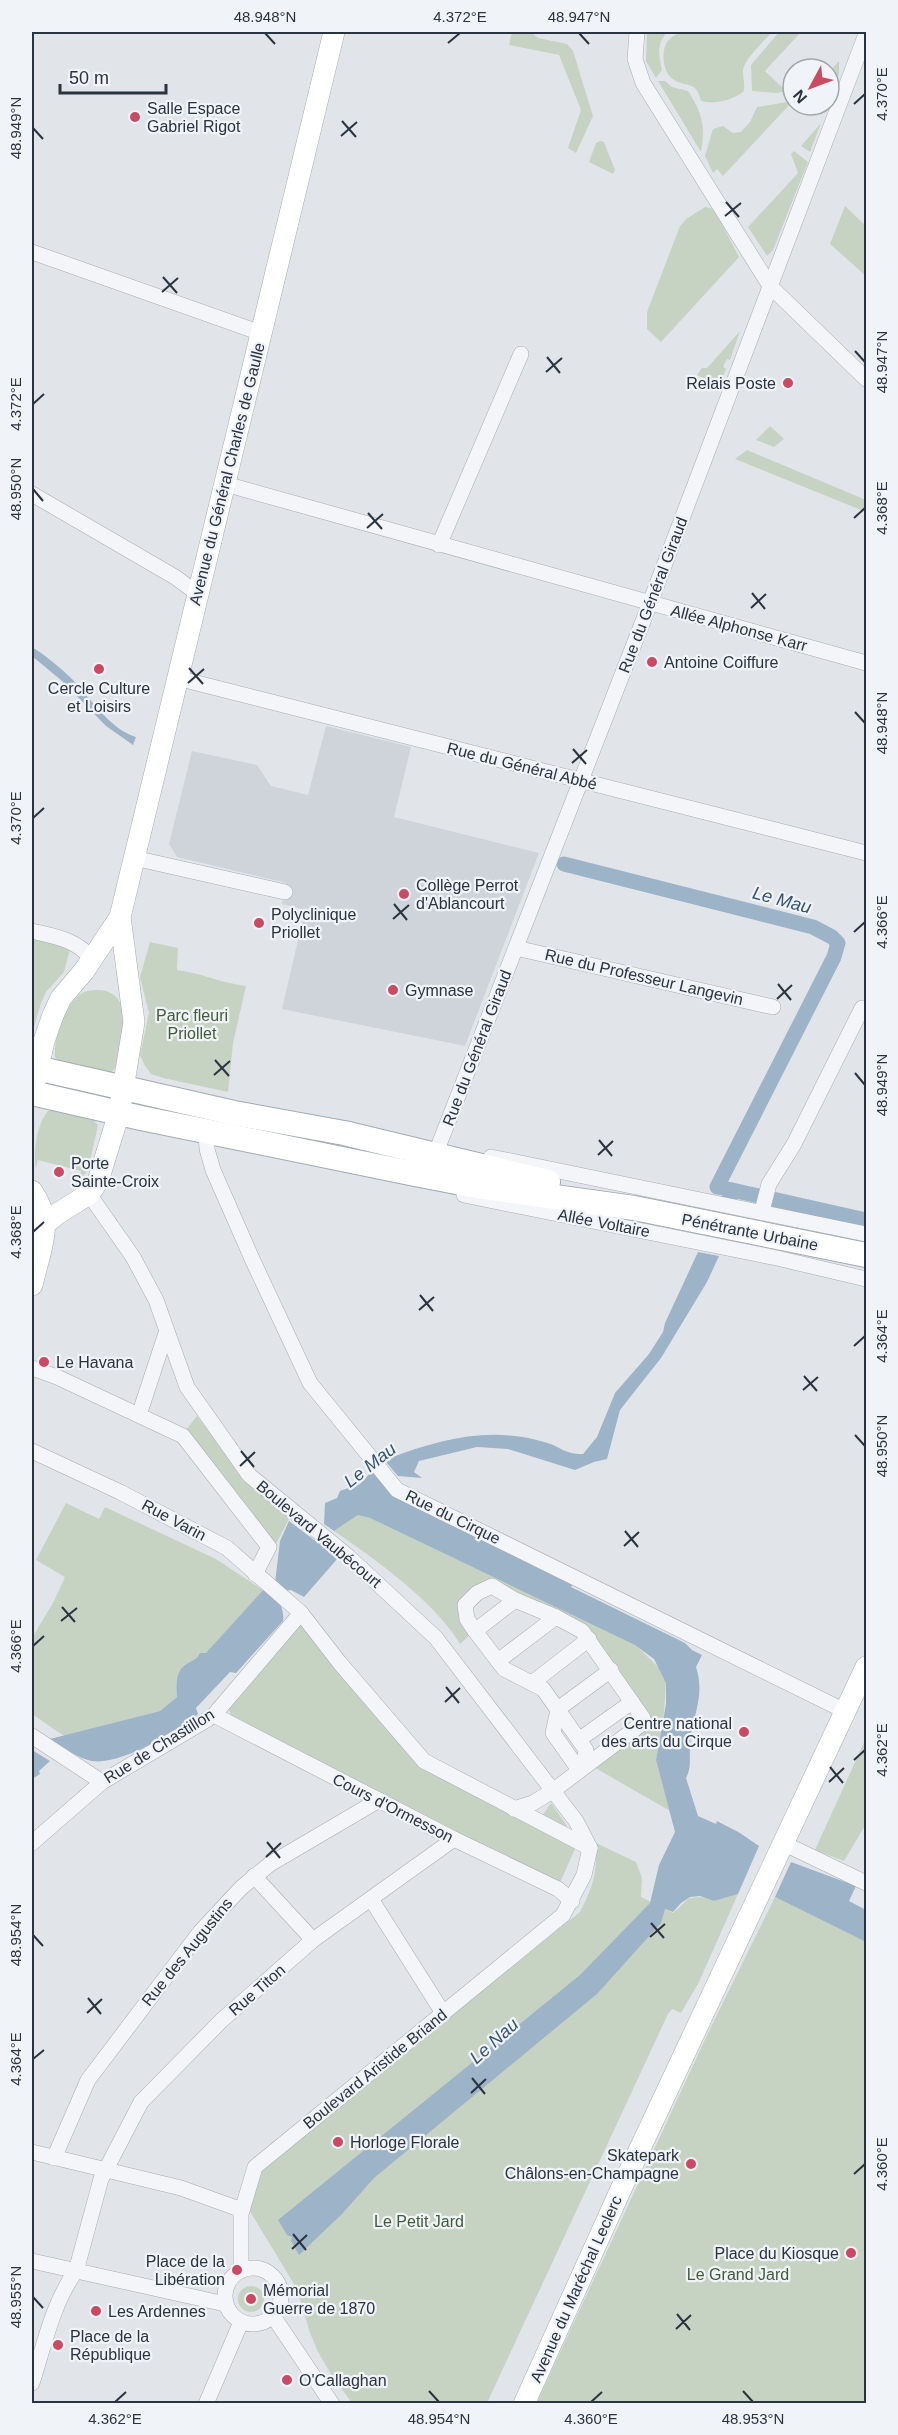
<svg xmlns="http://www.w3.org/2000/svg" width="898" height="2435" viewBox="0 0 898 2435" font-family="Helvetica,sans-serif">
	<style>
		.built { fill: #cfd4db }
		.green { fill: #c7d3c2 }
		.water { fill: #9db4c8 }
		.lines { fill: none; stroke-linecap: round; stroke-linejoin: round }
		.canal { stroke: #9db4c8; stroke-width: 15 }
		.street-casing { stroke: #a6acb3; stroke-width: 16 }
		.secondary-casing { stroke: #a6acb3; stroke-width: 22 }
		.primary-casing { stroke: #a1aab5; stroke-width: 26 }
		.street { stroke: #f4f5f8; stroke-width: 15 }
		.secondary { stroke: #fff; stroke-width: 21 }
		.primary { stroke: #fff; stroke-width: 24 }
		.ticks { fill: none; stroke: #2a3340; stroke-width: 2 }
		.poi-dot { fill: #ca4a64; stroke: #f0f3f7; stroke-width: 2 }
		.labels { text-anchor: middle; dominant-baseline: central; stroke-width: 4.5; stroke-linejoin: round; paint-order: stroke }
		.poi-label { font-size: 16px; fill: #2a3340; stroke: #f0f3f7; text-anchor: start }
		.street-label { font-size: 16px; fill: #2a3340; stroke: #f0f3f7 }
		.park-label { font-size: 16px; fill: #405c37; stroke: #f0f3f7 }
		.water-label { font-size: 18px; font-style: italic; fill: #355473; stroke: #f0f3f7 }
		.neatline { fill: none; stroke: #2a3340; stroke-width: 2 }
		.ticks-label { font-size: 15px; text-anchor: middle; fill: #2a3340 }
	</style>
	<rect width="100%" height="100%" fill="#e1e5e9"/>
	<path class="built" d="M326 726 411 747 394 817 539 853 465 1046 282 1009 305 910 282 904 286 883 177 857 169 844 192 751 257 765 271 786 308 795Z"/>
	<g class="green">
		<path d="M512 32H531L538 38 567 44 573 51 593 116 576 153 568 148 581 110 559 55 509 45Z"/>
		<path d="M647 32H668C656 42 659 55 662 70L656 78 646 61Z"/>
		<path d="M680 32H772C765 40 743 61 743 71 743 79 745 83 744 91 733 100 715 105 701 101 696 80 687 88 674 80 663 73 661 54 666 44 668 39 675 35 680 32Z"/>
		<path d="M779 32H801L765 71 786 91 777 93 752 91 751 65Z"/>
		<path d="M839 61V74L829 100V72Z"/>
		<path d="M658 81H665L672 87 688 91C702 112 706 127 701 152Z"/>
		<path d="M793 101 723 176 717 169 713 173 705 156 713 129 723 126 733 133 741 132 750 122 757 107Z"/>
		<path d="M821 123 810 152 801 146Z"/>
		<path d="M600 141 604 142 615 170 613 174 589 162 596 143Z"/>
		<path d="M794 151 808 162 773 250 767 256 748 227 798 173 791 154Z"/>
		<path d="M845 206 866 226V276L830 244Z"/>
		<path d="M705 207 714 209 739 257 661 342 647 329V312L680 226 686 219Z"/>
		<path d="M740 331 730 360 727 359 723 367 726 369 719 386 697 375 702 368H707Z"/>
		<path d="M770 426 784 439 774 447 756 440Z"/>
		<path d="M747 450 866 500V512L735 459Z"/>
		<path d="M32 938 70 949 64 972 46 992 41 1003 32 1034Z"/>
		<path d="M150 942 178 948 177 970C200 973 222 983 246 986L233 1043 228 1092 163 1078 151 1074 145 1066 140 1055 149 1013 140 977Z"/>
		<path d="M87 991C129 983 128 1023 120 1051 118 1059 117 1067 111 1073L60 1063 55 1057C53 1038 66 998 87 991Z"/>
		<path d="M54 1110 91 1118 98 1125 88 1170 79 1181 81 1171 38 1160 36 1168C33 1152 37 1123 48 1111Z"/>
		<path d="M197 1416 221 1448 290 1517 275 1546 185 1431Z"/>
		<path d="M66 1503 99 1519 105 1507 216 1559 263 1590 206 1654 186 1665 176 1682 177 1697 160 1711 64 1736 32 1714V1638L54 1601 65 1577 36 1560Z"/>
		<path d="M358 1515 370 1518 636 1645 660 1669 666 1682 664 1713 656 1760 670 1811 592 1766 650 1723 598 1647 492 1583 461 1605 472 1633 460 1644C436 1603 374 1558 334 1531Z"/>
		<path d="M302 1621 424 1761 578 1842 559 1885 233 1719 228 1708Z"/>
		<path d="M866 1738V1824L844 1861 815 1850Z"/>
		<path d="M551 1803 567 1826 565 1828 542 1816Z"/>
		<path d="M594 1842 636 1862 642 1878 641 1897 673 1913 689 1898 702 1897 714 1901 738 1894 699 1982 681 2013 672 2009 668 2014 487 2403H352L332 2376 318 2352 310 2333 297 2289 248 2208 259 2171 580 1912C593 1887 599 1870 594 1842Z"/>
		<path d="M775 1897 866 1942V2403L536 2404 708 2033Z"/>
		<circle cx="251" cy="2299" r="13"/>
	</g>
	<g class="water">
		<path d="M32 647C46 656 60 667 72 679 91 699 110 729 136 737L133 745 106 726 62 681 32 656Z"/>
		<path d="M698 1252 719 1256 707 1282 661 1358 620 1410 607 1459 594 1462 575 1470 508 1449 477 1447 419 1461 414 1472 422 1478 398 1476 386 1462 391 1460 390 1458C441 1439 489 1426 544 1442 560 1446 563 1454 583 1454L597 1437 615 1393 649 1354 663 1332 665 1323Z"/>
		<path d="M372 1471 393 1494 573 1584 571 1587 685 1643 692 1650 702 1655 696 1667C706 1698 691 1717 690 1746 689 1758 692 1767 686 1778L698 1816 716 1824 717 1821 740 1833 759 1846 738 1894 714 1901 700 1896 690 1897 681 1903 673 1912 665 1909 661 1923 597 1994 374 2178 342 2214 299 2255 291 2241 292 2237 287 2235 278 2220 580 1975 650 1903 659 1865 675 1832 656 1760 666 1704V1683L654 1659 635 1645 370 1518 358 1515 334 1531 324 1524 325 1503 337 1498 340 1491 360 1484Z"/>
		<path d="M289 1521 338 1558 304 1597 291 1590 284 1591 275 1583 280 1541Z"/>
		<path d="M263 1590C277 1591 285 1610 283 1621L236 1673 230 1672 196 1708 198 1714C178 1731 119 1766 92 1761 77 1758 63 1747 50 1739L160 1711 177 1697C176 1686 175 1673 185 1665 192 1660 196 1661 200 1653H206Z"/>
		<path d="M32 1750 50 1761 39 1771 40 1774 32 1779Z"/>
		<path d="M791 1862 856 1886 849 1901 866 1910V1942L775 1897Z"/>
	</g>
	<g class="lines">
		<g class="canal">
			<path d="M564 864 813 927 832 937 838 943 834 957 717 1187 732 1190 729 1200"/>
			<path d="M732 1190 866 1220"/>
		</g>
		<g class="street-casing">
			<g id="street">
				<path d="M637 32 635 59 643 83 770 286 866 379"/>
				<path d="M32 252 261 333"/>
				<path d="M225 484 866 663"/>
				<path d="M32 494 175 577 198 594"/>
				<path d="M439 545 521 354"/>
				<path d="M177 678 866 853"/>
				<path d="M134 858 285 892"/>
				<path d="M32 931C58 937 74 939 93 959"/>
				<path d="M516 948 773 1007"/>
				<path d="M206 1132 207 1149 213 1170 253 1261 310 1383 397 1490 845 1711"/>
				<path d="M444 1155H435L645 616 866 34"/>
				<path d="M491 1157 866 1234"/>
				<path d="M89 1194 133 1257 156 1300 187 1387 249 1475 349 1557 436 1638 576 1821 590 1848 584 1875 563 1915 255 2167 241 2214V2270"/>
				<path d="M464 1195 777 1258 866 1279"/>
				<path d="M762 1211 769 1184 794 1144 862 1008"/>
				<path d="M32 1368 57 1377 183 1436 269 1547 255 1574"/>
				<path d="M139 1415 166 1333"/>
				<path d="M32 1451 120 1492 227 1548 301 1613 339 1662 424 1761 590 1848"/>
				<path d="M475 1631 467 1619 465 1605 477 1593 492 1586 515 1600"/>
				<path d="M498 1661 556 1617"/>
				<path d="M532 1683 589 1639"/>
				<path d="M558 1709 611 1670"/>
				<path d="M558 1710 586 1750 585 1757 579 1770"/>
				<path d="M214 1715 454 1839 558 1889 572 1901"/>
				<path d="M32 1736 102 1782"/>
				<path d="M580 1739 632 1702"/>
				<path d="M514 1809 533 1803 554 1790 640 1725 643 1718 582 1631 556 1617 515 1600 475 1631 504 1669 543 1689 558 1710 553 1733 579 1770"/>
				<path d="M32 1843 102 1782 213 1716 301 1613"/>
				<path d="M785 1844 866 1883"/>
				<path d="M254 1876 313 1940"/>
				<path d="M371 1899 443 2013"/>
				<path d="M32 2152 181 2188 242 2210"/>
				<path d="M54 2158 88 2080 200 1932 241 1888 270 1864 379 1800"/>
				<path d="M32 2261 225 2304"/>
				<circle cx="253" cy="2296" r="28"/>
				<path d="M273 2316 332 2404"/>
				<path d="M32 2383C44 2346 53 2302 76 2271L101 2179 141 2102 222 2020 313 1940 454 1839"/>
				<path d="M206 2404 241 2322"/>
			</g>
		</g>
		<g class="secondary-casing">
			<g id="secondary">
				<path d="M32 1095 44 1041 53 1015 61 998 84 971 120 917 334 32"/>
				<path d="M32 1191C55 1224 40 1249 32 1285"/>
				<path d="M46 1223 57 1214 89 1194 98 1181 119 1113 134 1022 120 917"/>
				<path d="M524 2404 621 2189 866 1667"/>
			</g>
		</g>
		<g class="primary-casing">
			<g id="primary">
				<path d="M32 1067 234 1113 344 1133 548 1182"/>
				<path d="M32 1093 141 1118 415 1174 477 1186 634 1208 866 1255"/>
			</g>
		</g>
		<use href="#street" class="street"/>
		<use href="#secondary" class="secondary"/>
		<use href="#primary" class="primary"/>
	</g>
	<path class="ticks" d="M265 33 275 44M579 33 589 44M448 43 460 33M854 104 865 94M342 121 356 137M33 128 43 139M341 136 357 122M726 202 739 217M725 216 741 203M163 277 177 293M162 292 178 278M855 351 865 362M547 357 560 373M546 372 562 358M33 404 44 394M33 489 43 501M368 513 382 529M854 518 865 508M367 528 383 514M752 593 765 609M751 608 766 594M189 668 203 684M188 683 204 669M855 712 865 723M573 749 586 764M572 763 587 750M33 818 44 808M394 904 407 920M393 919 409 905M854 932 865 922M778 984 791 1000M777 999 792 985M215 1060 229 1076M855 1073 865 1085M214 1075 230 1061M599 1140 612 1156M598 1155 613 1141M33 1232 44 1222M420 1295 433 1311M419 1310 434 1297M854 1346 865 1336M804 1376 817 1391M803 1390 818 1377M855 1435 865 1446M241 1451 254 1467M240 1466 255 1452M625 1531 638 1547M624 1546 639 1532M62 1607 75 1622M61 1621 77 1608M33 1646 44 1636M446 1687 459 1703M445 1702 460 1688M854 1760 865 1750M830 1767 843 1783M829 1782 844 1768M267 1842 280 1858M266 1857 281 1843M651 1923 664 1938M33 1935 43 1946M650 1937 665 1924M88 1998 101 2014M87 2013 102 1999M33 2059 44 2050M472 2078 485 2094M471 2093 486 2079M854 2174 865 2164M293 2234 306 2250M292 2249 307 2235M33 2297 43 2308M677 2314 690 2330M676 2329 691 2315M429 2391 439 2402M743 2391 753 2402M115 2402 126 2392M591 2402 602 2392"/>
	<g class="poi-dot">
		<circle cx="135" cy="117" r="6"/>
		<circle cx="788" cy="383" r="6"/>
		<circle cx="652" cy="662" r="6"/>
		<circle cx="99" cy="669" r="6"/>
		<circle cx="404" cy="894" r="6"/>
		<circle cx="259" cy="923" r="6"/>
		<circle cx="393" cy="990" r="6"/>
		<circle cx="59" cy="1172" r="6"/>
		<circle cx="44" cy="1362" r="6"/>
		<circle cx="744" cy="1732" r="6"/>
		<circle cx="338" cy="2142" r="6"/>
		<circle cx="691" cy="2164" r="6"/>
		<circle cx="851" cy="2253" r="6"/>
		<circle cx="237" cy="2270" r="6"/>
		<circle cx="251" cy="2299" r="6"/>
		<circle cx="96" cy="2311" r="6"/>
		<circle cx="58" cy="2345" r="6"/>
		<circle cx="287" cy="2380" r="6"/>
	</g>
	<g class="labels">
		<g class="poi-label">
			<text x="147" y="108">Salle Espace<tspan x="147" dy="18">Gabriel Rigot</tspan></text>
			<text x="776" y="383" text-anchor="end">Relais Poste</text>
			<text x="664" y="662">Antoine Coiffure</text>
			<text x="99" y="688" text-anchor="middle">Cercle Culture<tspan x="99" dy="18">et Loisirs</tspan></text>
			<text x="416" y="885">Collège Perrot<tspan x="416" dy="18">d'Ablancourt</tspan></text>
			<text x="271" y="914">Polyclinique<tspan x="271" dy="18">Priollet</tspan></text>
			<text x="405" y="990">Gymnase</text>
			<text x="71" y="1163">Porte<tspan x="71" dy="18">Sainte-Croix</tspan></text>
			<text x="56" y="1362">Le Havana</text>
			<text x="732" y="1723" text-anchor="end">Centre national<tspan x="732" dy="18">des arts du Cirque</tspan></text>
			<text x="350" y="2142">Horloge Florale</text>
			<text x="679" y="2155" text-anchor="end">Skatepark<tspan x="679" dy="18">Châlons-en-Champagne</tspan></text>
			<text x="839" y="2253" text-anchor="end">Place du Kiosque</text>
			<text x="225" y="2261" text-anchor="end">Place de la<tspan x="225" dy="18">Libération</tspan></text>
			<text x="263" y="2290">Mémorial<tspan x="263" dy="18">Guerre de 1870</tspan></text>
			<text x="108" y="2311">Les Ardennes</text>
			<text x="70" y="2336">Place de la<tspan x="70" dy="18">République</tspan></text>
			<text x="299" y="2380">O'Callaghan</text>
		</g>
		<g class="street-label">
			<text transform="translate(227 474) rotate(-76)">Avenue du Général Charles de Gaulle</text>
			<text transform="translate(653 595) rotate(-69)">Rue du Général Giraud</text>
			<text transform="translate(739 628) rotate(15)">Allée Alphonse Karr</text>
			<text transform="translate(522 766) rotate(14)">Rue du Général Abbé</text>
			<text transform="translate(644 977) rotate(13)">Rue du Professeur Langevin</text>
			<text transform="translate(477 1048) rotate(-69)">Rue du Général Giraud</text>
			<text transform="translate(604 1223) rotate(11)">Allée Voltaire</text>
			<text transform="translate(750 1232) rotate(11)">Pénétrante Urbaine</text>
			<text transform="translate(453 1517) rotate(26)">Rue du Cirque</text>
			<text transform="translate(174 1520) rotate(28)">Rue Varin</text>
			<text transform="translate(319 1534) rotate(40)">Boulevard Vaubécourt</text>
			<text transform="translate(159 1746) rotate(-32)">Rue de Chastillon</text>
			<text transform="translate(393 1808) rotate(27)">Cours d'Ormesson</text>
			<text transform="translate(187 1952) rotate(-51)">Rue des Augustins</text>
			<text transform="translate(257 1990) rotate(-41)">Rue Titon</text>
			<text transform="translate(375 2069) rotate(-39)">Boulevard Aristide Briand</text>
			<text transform="translate(576 2289) rotate(-66)">Avenue du Maréchal Leclerc</text>
		</g>
		<g class="park-label">
			<text x="192" y="1015">Parc fleuri<tspan x="192" dy="18">Priollet</tspan></text>
			<text x="419" y="2221">Le Petit Jard</text>
			<text x="738" y="2274">Le Grand Jard</text>
		</g>
		<g class="water-label">
			<text transform="translate(782 900) rotate(15)">Le Mau</text>
			<text transform="translate(370 1465) rotate(-38)">Le Mau</text>
			<text transform="translate(494 2041) rotate(-42)">Le Nau</text>
		</g>
	</g>
	<rect width="898" height="2435" fill="none" stroke="#f0f3f7" stroke-width="66"/>
	<g transform="translate(811 87) rotate(229)"><circle r="28" fill="#f0f3f7" stroke="#a1a6ae" stroke-width="1.5"/>
	<path d="M0-4.5L10 22L0 15L-10 22Z" fill="#ca4a64"/>
	<text y="-9" font-size="16" font-weight="bold" text-anchor="middle" fill="#2a3340">N</text>
	</g>
	<path d="M60 84v9h106v-9" fill="none" stroke="#2a3340" stroke-width="3"/>
	<text x="69" y="84" font-size="18" fill="#2a3340" stroke="#f0f3f7" stroke-width="4.5" paint-order="stroke">50 m</text>
	<rect x="33" y="33" width="832" height="2369" class="neatline"/>
	<g class="ticks-label">
		<text x="265" y="22">48.948°N</text>
		<text x="460" y="22">4.372°E</text>
		<text x="579" y="22">48.947°N</text>
		<text transform="translate(882 94) rotate(-90)" y="5">4.370°E</text>
		<text transform="translate(16 128) rotate(-90)" y="5">48.949°N</text>
		<text transform="translate(882 362) rotate(-90)" y="5">48.947°N</text>
		<text transform="translate(16 404) rotate(-90)" y="5">4.372°E</text>
		<text transform="translate(16 489) rotate(-90)" y="5">48.950°N</text>
		<text transform="translate(882 508) rotate(-90)" y="5">4.368°E</text>
		<text transform="translate(882 723) rotate(-90)" y="5">48.948°N</text>
		<text transform="translate(16 818) rotate(-90)" y="5">4.370°E</text>
		<text transform="translate(882 922) rotate(-90)" y="5">4.366°E</text>
		<text transform="translate(882 1085) rotate(-90)" y="5">48.949°N</text>
		<text transform="translate(16 1232) rotate(-90)" y="5">4.368°E</text>
		<text transform="translate(882 1336) rotate(-90)" y="5">4.364°E</text>
		<text transform="translate(882 1446) rotate(-90)" y="5">48.950°N</text>
		<text transform="translate(16 1646) rotate(-90)" y="5">4.366°E</text>
		<text transform="translate(882 1750) rotate(-90)" y="5">4.362°E</text>
		<text transform="translate(16 1935) rotate(-90)" y="5">48.954°N</text>
		<text transform="translate(16 2059) rotate(-90)" y="5">4.364°E</text>
		<text transform="translate(882 2164) rotate(-90)" y="5">4.360°E</text>
		<text transform="translate(16 2297) rotate(-90)" y="5">48.955°N</text>
		<text x="115" y="2424">4.362°E</text>
		<text x="439" y="2424">48.954°N</text>
		<text x="591" y="2424">4.360°E</text>
		<text x="753" y="2424">48.953°N</text>
	</g>
</svg>
